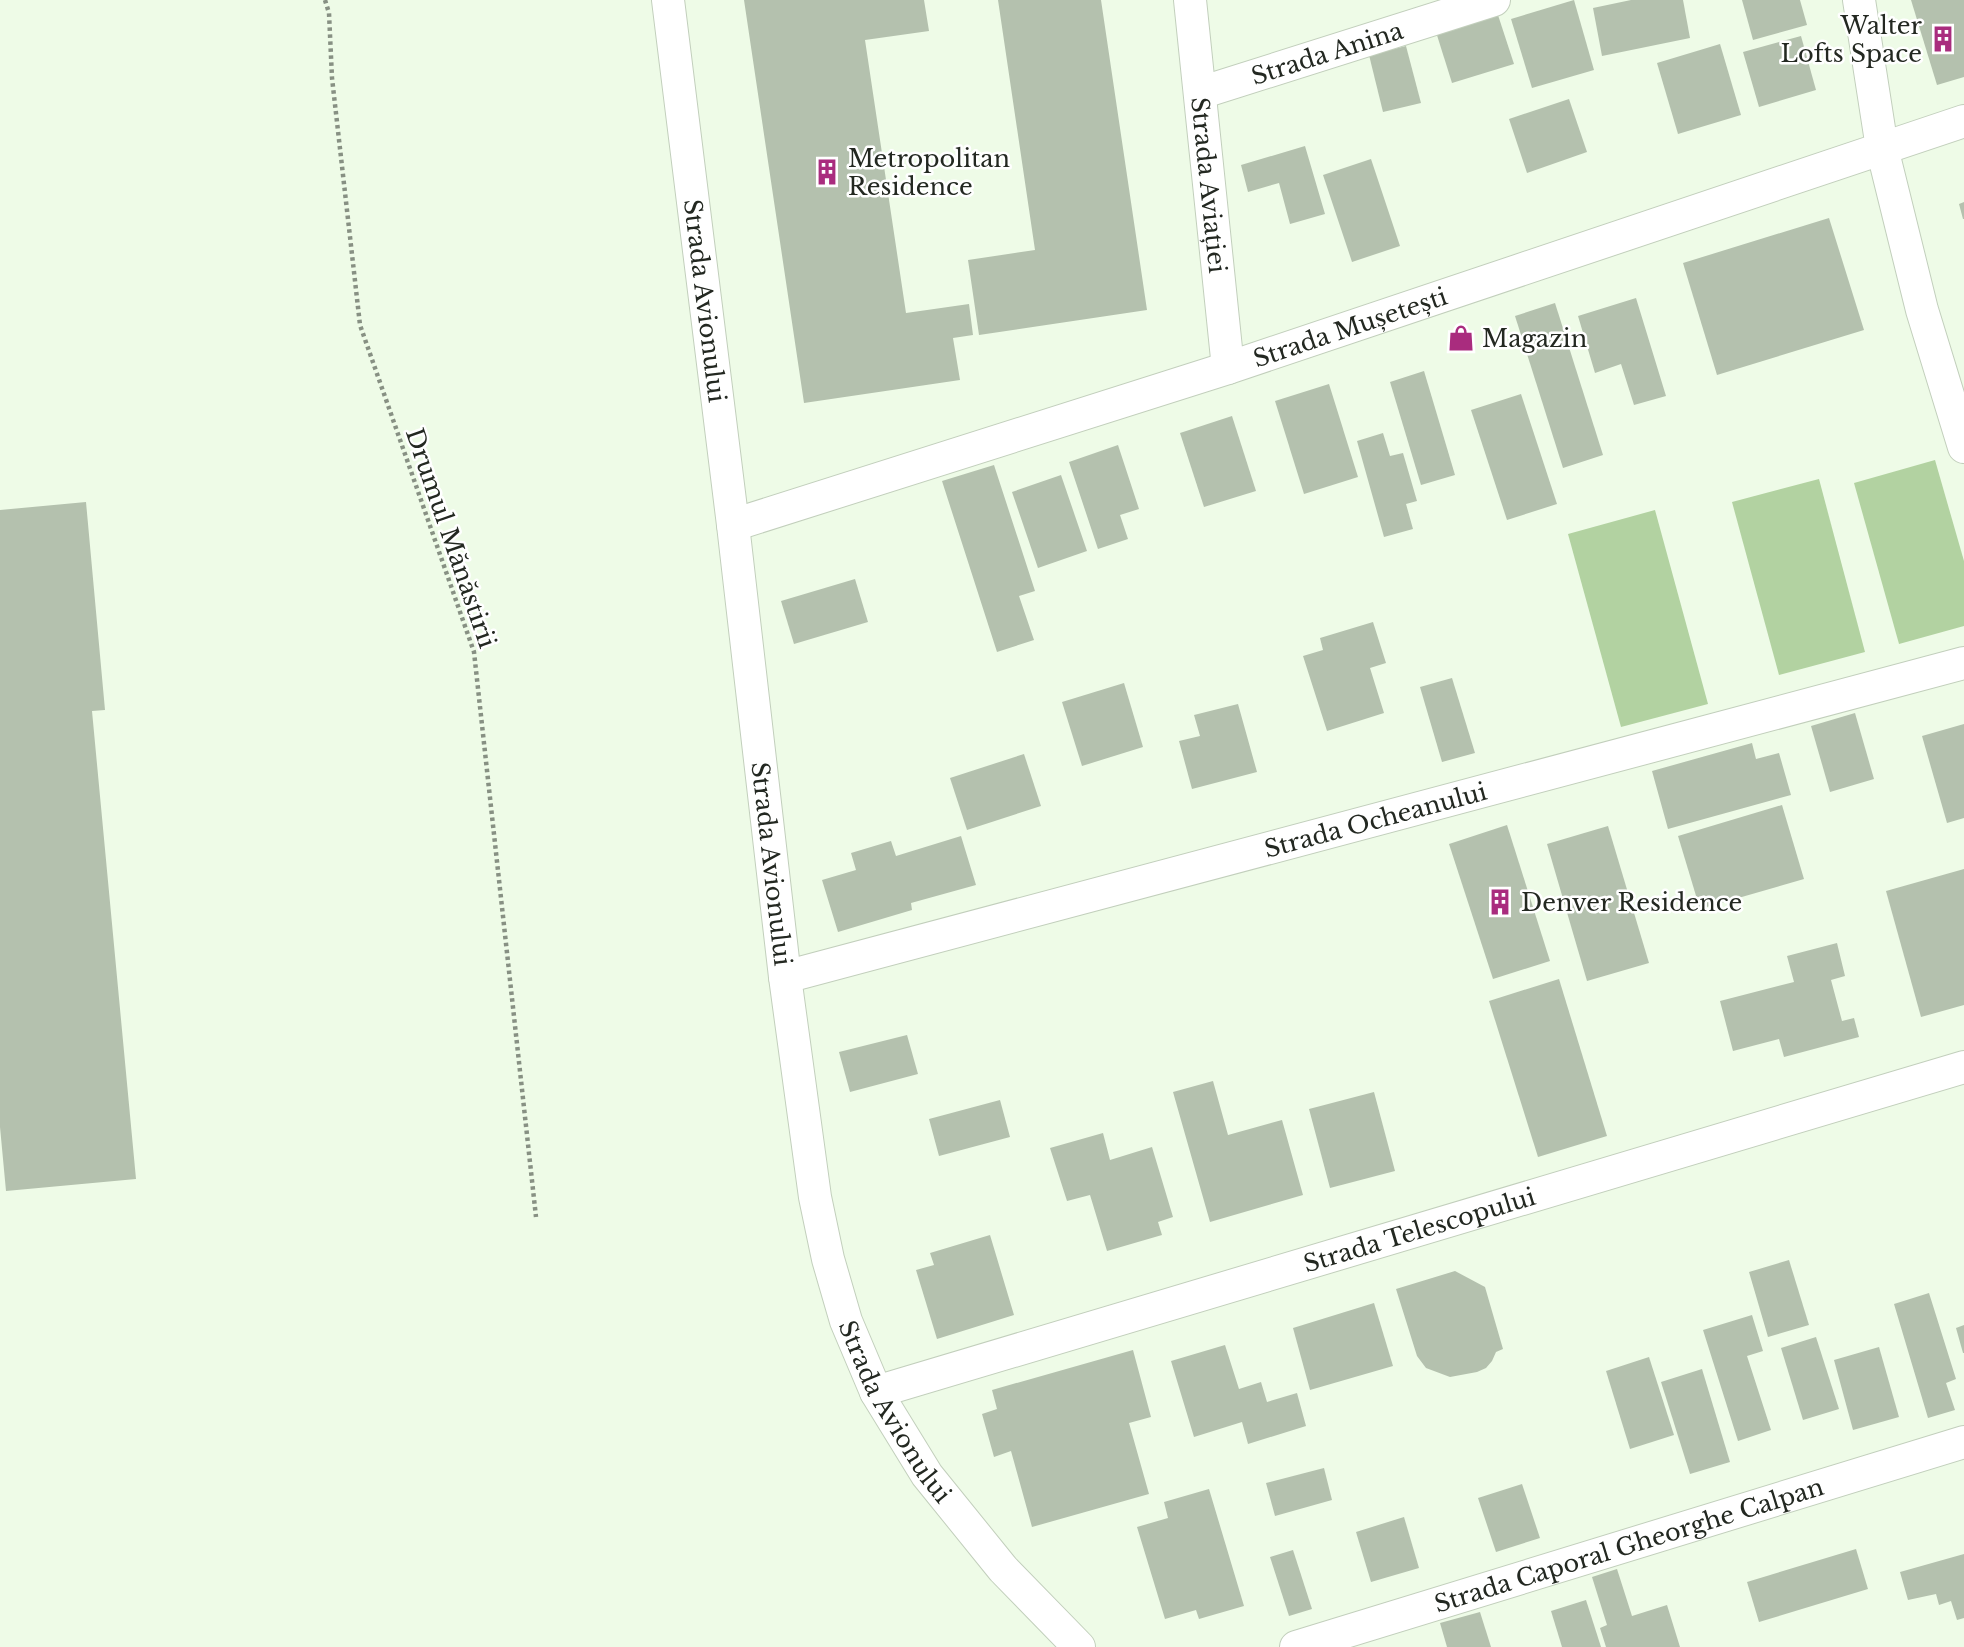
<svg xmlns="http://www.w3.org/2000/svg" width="1964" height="1647" viewBox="0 0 1964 1647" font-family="'Libre Baskerville',serif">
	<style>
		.grass { fill: #b2d2a1 }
		.building { fill: #b4c1ae }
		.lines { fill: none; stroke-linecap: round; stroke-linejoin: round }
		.street-casing { stroke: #c2cfbc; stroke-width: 34 }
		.path { stroke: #879083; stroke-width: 4.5; stroke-dasharray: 3.5 3.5; stroke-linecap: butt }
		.street { stroke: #fff; stroke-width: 32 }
		.labels { text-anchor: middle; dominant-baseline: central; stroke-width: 5; stroke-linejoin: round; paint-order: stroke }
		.poi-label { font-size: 24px; fill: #232821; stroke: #fff; text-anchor: start }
		.street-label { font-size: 24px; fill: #232821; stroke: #fff }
	</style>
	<rect width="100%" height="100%" fill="#eefbe7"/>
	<g class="grass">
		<path d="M1935 460 1964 561V626L1899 644 1854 483Z"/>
		<path d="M1819 479 1865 652 1779 675 1732 502Z"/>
		<path d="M1655 510 1708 704 1621 727 1568 534Z"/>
	</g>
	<g class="building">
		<path d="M744 0H924L929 31 865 40 906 313 969 304 973 335 953 338 960 380 804 403Z"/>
		<path d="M998 0H1101L1147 310 979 335 968 260 1035 250Z"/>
		<path d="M1574 0 1594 70 1532 88 1511 19Z"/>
		<path d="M1631 0H1683L1690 38 1602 56 1593 8Z"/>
		<path d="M1742 0H1800L1807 25 1753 40Z"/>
		<path d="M1911 0H1964V77L1937 85Z"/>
		<path d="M1497 12 1514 64 1452 83 1436 32Z"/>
		<path d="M1801 36 1816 90 1759 107 1743 52Z"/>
		<path d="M1720 44 1741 115 1678 134 1657 63Z"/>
		<path d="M1406 46 1421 103 1383 112 1369 55Z"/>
		<path d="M1569 99 1587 152 1527 173 1509 119Z"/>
		<path d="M1305 146 1325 214 1290 224 1279 183 1248 192 1241 165Z"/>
		<path d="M1371 159 1400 246 1352 262 1323 175Z"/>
		<path d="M1964 202V219H1963L1959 204Z"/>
		<path d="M1829 218 1864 330 1717 375 1683 263Z"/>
		<path d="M1636 298 1666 396 1634 405 1621 364 1595 373 1578 316Z"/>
		<path d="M1555 303 1603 455 1563 468 1515 316Z"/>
		<path d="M1424 371 1455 475 1421 485 1390 382Z"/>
		<path d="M1329 384 1358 477 1304 494 1275 401Z"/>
		<path d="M1521 394 1557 504 1507 520 1471 410Z"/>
		<path d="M1232 416 1256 491 1204 507 1180 433Z"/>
		<path d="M1383 433 1390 456 1403 453 1417 501 1406 504 1413 529 1384 537 1357 441Z"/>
		<path d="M1118 445 1139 509 1120 515 1128 539 1098 549 1069 462Z"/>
		<path d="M994 465 1035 591 1019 596 1034 640 997 652 942 481Z"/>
		<path d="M1061 475 1087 551 1038 568 1012 492Z"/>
		<path d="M86 502 105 710 92 711 136 1179 6 1191 0 1127V510Z"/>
		<path d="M855 579 868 622 794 644 781 601Z"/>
		<path d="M1373 622 1386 663 1370 668 1384 713 1327 731 1303 656 1323 650 1320 638Z"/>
		<path d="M1452 678 1475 753 1442 762 1420 687Z"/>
		<path d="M1124 683 1143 747 1082 766 1062 702Z"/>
		<path d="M1238 704 1257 772 1192 789 1179 741 1200 736 1194 715Z"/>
		<path d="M1855 713 1874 779 1830 792 1811 726Z"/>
		<path d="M1964 724V818L1947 823 1922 736Z"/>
		<path d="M1752 743 1756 759 1779 753 1791 795 1668 829 1652 771Z"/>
		<path d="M1024 754 1041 806 967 830 950 778Z"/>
		<path d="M1782 805 1804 879 1700 909 1678 836Z"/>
		<path d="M1507 825 1550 961 1493 979 1449 844Z"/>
		<path d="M1608 826 1649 963 1587 981 1547 844Z"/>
		<path d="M961 836 976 885 911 903 912 910 838 932 822 880 856 870 851 853 891 841 896 856Z"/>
		<path d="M1964 869V1005L1921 1017 1886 891Z"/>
		<path d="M1837 943 1845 976 1831 980 1842 1021 1854 1018 1859 1037 1784 1057 1779 1039 1733 1051 1720 1001 1794 982 1787 956Z"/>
		<path d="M1559 979 1607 1136 1538 1157 1489 1001Z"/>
		<path d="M907 1035 918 1074 850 1092 839 1052Z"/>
		<path d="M1213 1081 1228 1135 1282 1120 1303 1195 1210 1222 1173 1092Z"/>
		<path d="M1374 1092 1395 1171 1330 1188 1309 1109Z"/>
		<path d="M1000 1100 1010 1137 939 1156 929 1119Z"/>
		<path d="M1103 1133 1110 1160 1152 1147 1173 1217 1158 1222 1162 1235 1107 1251 1090 1195 1067 1201 1050 1148Z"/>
		<path d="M990 1235 1014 1315 937 1339 916 1270 934 1265 930 1253Z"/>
		<path d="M1789 1260 1809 1325 1768 1337 1749 1272Z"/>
		<path d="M1455 1271 1485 1287 1503 1349 1496 1352 1492 1361 1486 1368 1477 1372 1450 1377 1426 1368 1417 1356 1396 1289Z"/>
		<path d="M1929 1293 1956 1379 1946 1383 1955 1410 1928 1418 1894 1304Z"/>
		<path d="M1374 1303 1393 1366 1310 1390 1293 1328Z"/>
		<path d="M1752 1315 1763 1351 1747 1356 1771 1430 1738 1441 1703 1330Z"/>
		<path d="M1964 1325V1353H1963L1956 1328Z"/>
		<path d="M1816 1337 1839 1409 1803 1420 1781 1348Z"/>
		<path d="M1225 1345 1239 1389 1261 1382 1267 1402 1297 1393 1306 1426 1248 1444 1242 1422 1194 1437 1171 1361Z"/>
		<path d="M1879 1347 1899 1417 1853 1430 1834 1360Z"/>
		<path d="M1133 1350 1151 1417 1129 1423 1149 1494 1032 1527 1011 1451 994 1457 982 1414 997 1409 992 1390Z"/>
		<path d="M1649 1357 1674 1435 1630 1449 1606 1371Z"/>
		<path d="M1702 1369 1730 1462 1690 1474 1661 1382Z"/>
		<path d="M1324 1468 1332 1500 1275 1516 1266 1483Z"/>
		<path d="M1522 1484 1540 1538 1496 1552 1478 1498Z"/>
		<path d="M1209 1489 1244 1606 1199 1619 1196 1610 1165 1619 1137 1527 1168 1518 1164 1502Z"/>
		<path d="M1404 1517 1419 1568 1371 1582 1356 1532Z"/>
		<path d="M1856 1549 1868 1589 1759 1622 1747 1582Z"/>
		<path d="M1293 1550 1312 1609 1289 1616 1270 1557Z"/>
		<path d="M1964 1554V1618L1957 1620 1951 1601 1939 1605 1936 1594 1908 1600 1900 1572Z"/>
		<path d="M1617 1569 1632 1616 1667 1605 1680 1647H1606L1600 1628 1607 1625 1592 1577Z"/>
		<path d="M1586 1600 1601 1647H1562L1551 1611Z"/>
		<path d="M1480 1612 1491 1647H1447L1440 1623Z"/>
	</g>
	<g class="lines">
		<g class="street-casing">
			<g id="street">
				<path id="s1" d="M668 0 733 525 785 977 815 1197 828 1259 846 1321 876 1392 927 1475 1003 1569 1079 1647"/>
				<path id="s2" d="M1190 0 1228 368"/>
				<path d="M1859 0 1882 148 1922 310 1964 447"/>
				<path id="s3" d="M1200 93 1494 0"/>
				<path id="s4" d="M733 525 1228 368 1964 121"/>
				<path id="s5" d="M785 977 1964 663"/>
				<path id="s6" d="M876 1392 1964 1067"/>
				<path id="s7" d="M1296 1647 1964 1442"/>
			</g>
		</g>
		<path class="path" d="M325 0 329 13 332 78 360 325 474 652 536 1217"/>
		<use href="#street" class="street"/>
	</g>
	<defs>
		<g id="building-bare" transform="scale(2.1)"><path d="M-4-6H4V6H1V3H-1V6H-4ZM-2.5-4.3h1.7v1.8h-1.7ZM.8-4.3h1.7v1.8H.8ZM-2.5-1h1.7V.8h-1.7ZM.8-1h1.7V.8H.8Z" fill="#a92c7e" stroke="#fff" stroke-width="2.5" paint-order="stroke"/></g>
		<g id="shop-bare" transform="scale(2.1)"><path d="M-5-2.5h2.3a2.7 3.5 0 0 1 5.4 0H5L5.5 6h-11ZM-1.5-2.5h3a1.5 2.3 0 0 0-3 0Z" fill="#a92c7e" stroke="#fff" stroke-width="2.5" paint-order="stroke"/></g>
	</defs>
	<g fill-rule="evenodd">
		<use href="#building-bare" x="1943" y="39"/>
		<use href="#building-bare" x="827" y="172"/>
		<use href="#shop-bare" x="1461" y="338"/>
		<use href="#building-bare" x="1500" y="902"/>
	</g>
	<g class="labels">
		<g class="poi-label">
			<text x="1922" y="25" text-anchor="end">Walter<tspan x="1922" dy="28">Lofts Space</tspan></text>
			<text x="848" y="158">Metropolitan<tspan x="848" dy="28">Residence</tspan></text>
			<text x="1482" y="338">Magazin</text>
			<text x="1521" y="902">Denver Residence</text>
		</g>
		<g class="street-label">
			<text stroke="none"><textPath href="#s3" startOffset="133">Strada Anina</textPath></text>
			<text stroke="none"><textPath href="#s2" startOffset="186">Strada Aviației</textPath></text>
			<text stroke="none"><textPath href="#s1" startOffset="303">Strada Avionului</textPath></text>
			<text stroke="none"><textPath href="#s4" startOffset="648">Strada Mușetești</textPath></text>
			<text transform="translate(451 538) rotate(71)">Drumul Mănăstirii</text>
			<text stroke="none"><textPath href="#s5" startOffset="611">Strada Ocheanului</textPath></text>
			<text stroke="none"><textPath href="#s1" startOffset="870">Strada Avionului</textPath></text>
			<text stroke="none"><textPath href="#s6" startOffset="567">Strada Telescopului</textPath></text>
			<text stroke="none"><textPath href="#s1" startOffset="1437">Strada Avionului</textPath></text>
			<text stroke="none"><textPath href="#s7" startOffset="348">Strada Caporal Gheorghe Calpan</textPath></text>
		</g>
	</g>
</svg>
